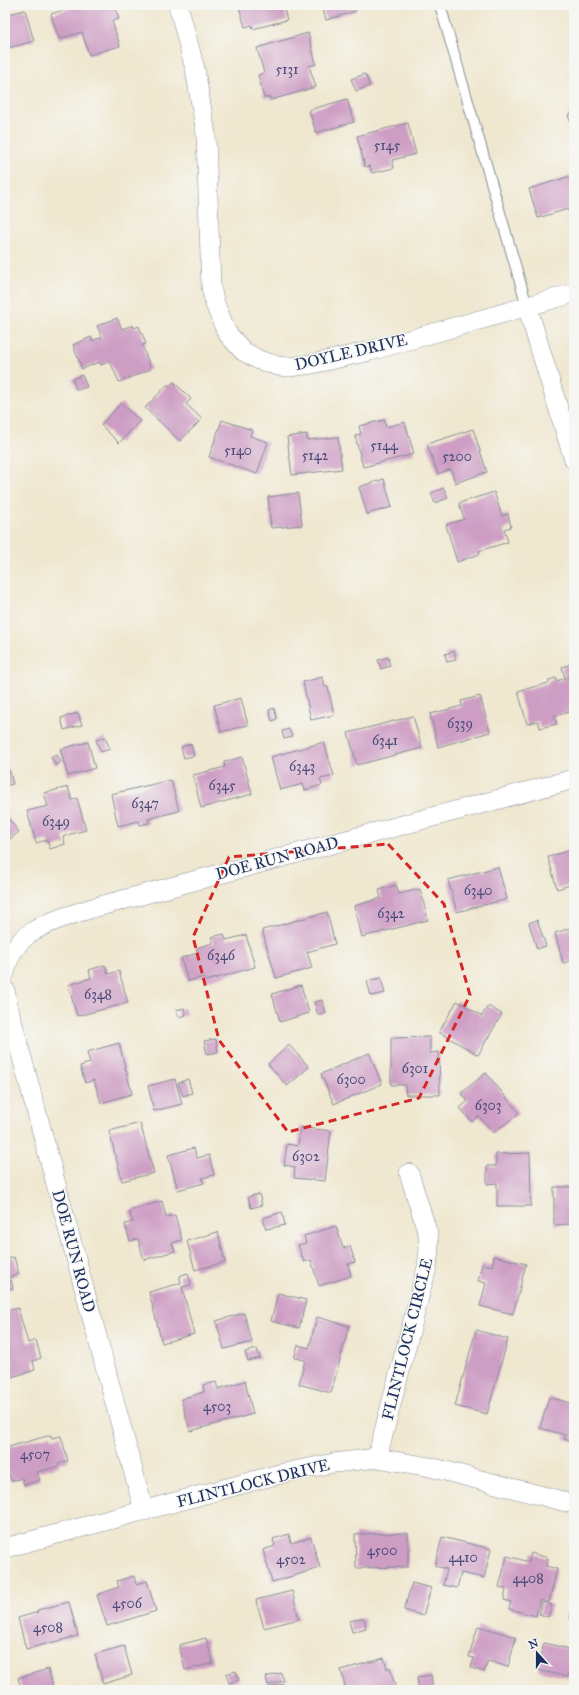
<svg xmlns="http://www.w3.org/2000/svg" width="579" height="1695" viewBox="0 0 579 1695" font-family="'IM FELL Great Primer',serif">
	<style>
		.building { fill: #cd9dc4 }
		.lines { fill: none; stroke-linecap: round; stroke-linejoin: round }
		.lane-casing { stroke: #858b96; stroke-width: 12 }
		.street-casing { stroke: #858b96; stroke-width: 20 }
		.lane { stroke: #fff; stroke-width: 10 }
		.street { stroke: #fff; stroke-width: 19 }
		.marked { fill: none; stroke: #d62828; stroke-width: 3; stroke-dasharray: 8 5; stroke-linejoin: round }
		.labels { text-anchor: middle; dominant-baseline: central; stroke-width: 3; stroke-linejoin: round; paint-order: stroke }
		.number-label { font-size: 14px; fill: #484a78 }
		.street-label { font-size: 16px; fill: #1b2f5e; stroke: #f6f6f2 }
	</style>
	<rect width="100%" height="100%" fill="#f6f6f2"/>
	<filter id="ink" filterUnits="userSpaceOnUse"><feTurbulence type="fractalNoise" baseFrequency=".025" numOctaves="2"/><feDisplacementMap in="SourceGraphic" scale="8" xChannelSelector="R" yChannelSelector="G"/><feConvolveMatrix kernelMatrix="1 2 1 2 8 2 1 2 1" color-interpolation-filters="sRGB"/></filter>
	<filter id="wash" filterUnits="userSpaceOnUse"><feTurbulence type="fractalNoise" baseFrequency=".012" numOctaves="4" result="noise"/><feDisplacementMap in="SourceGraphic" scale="16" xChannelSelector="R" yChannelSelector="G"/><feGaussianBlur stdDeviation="0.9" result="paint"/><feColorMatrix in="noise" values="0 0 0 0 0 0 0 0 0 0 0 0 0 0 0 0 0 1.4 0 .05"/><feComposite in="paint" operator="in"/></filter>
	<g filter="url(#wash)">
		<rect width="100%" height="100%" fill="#efe7cf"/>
		<g id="blocks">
			<g class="building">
				<path d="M81 5H115L119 19 112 21 120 46 89 55 82 32 59 39 51 14Z"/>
				<path d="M246 5H283L287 20 253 29 252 25 245 27 239 7Z"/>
				<path d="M322 5H354L356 11 326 20Z"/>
				<path d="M25 10 34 41 5 49V15Z"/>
				<path d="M308 33 316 64 309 66 316 87 271 100 270 97 264 98 258 75 264 73 257 48Z"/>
				<path d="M365 74 370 86 356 91 351 79Z"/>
				<path d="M347 99 354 122 316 133 309 110Z"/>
				<path d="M574 113V125L572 126 568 115Z"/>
				<path d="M408 123 416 154 392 160 394 168 372 173 370 166 365 167 357 136Z"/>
				<path d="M574 175V215L570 216 568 209 538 218 529 189Z"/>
				<path d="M117 318 122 329 133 325 134 328 139 326 146 344 142 345 151 369 119 382 110 361 101 365 99 362 82 369 73 345 91 337 92 341 102 337 97 326Z"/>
				<path d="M82 375 87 387 77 390 72 379Z"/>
				<path d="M174 382 191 399 186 404 202 419 180 441 145 408 167 385 169 386Z"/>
				<path d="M121 403 140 421 119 443 101 425Z"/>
				<path d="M222 420 252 430 250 436 268 442 257 474 209 457Z"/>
				<path d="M384 420 386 427 405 422 414 454 363 467 355 436 361 434 359 426Z"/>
				<path d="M473 429 487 472 455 483 451 469 438 474 427 444Z"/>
				<path d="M307 434V440L338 437 342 469 292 475 287 437Z"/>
				<path d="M384 479 392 507 367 514 359 487Z"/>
				<path d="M444 488 448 498 435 503 431 493Z"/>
				<path d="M494 492 502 516 508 514 511 527 504 529 508 542 479 551 480 554 457 562 446 525 464 519 459 503Z"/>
				<path d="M298 493 302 525 271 528 268 497Z"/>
				<path d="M454 651 456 660 447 662 445 654Z"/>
				<path d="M388 657 390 666 381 669 378 660Z"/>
				<path d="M574 663V676L567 678 574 702V711L554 716 557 724 540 728 538 721 527 724 518 691 549 683V680L556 678 557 681 565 678 562 667Z"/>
				<path d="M323 677 325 687H328L334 715 311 720 303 682Z"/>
				<path d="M480 696 490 732 438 747 430 714 462 706 461 701Z"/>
				<path d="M241 698 248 725 221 732 214 705Z"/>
				<path d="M274 708 277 719 272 721 269 710Z"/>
				<path d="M78 713 82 725 64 730 61 718Z"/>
				<path d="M413 716 422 748 357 765 348 733Z"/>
				<path d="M289 729 292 737 284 739 282 731Z"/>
				<path d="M105 737 110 749 101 752 96 740Z"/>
				<path d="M88 742 95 768 68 776 60 749Z"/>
				<path d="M324 742 334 776 320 779 322 785 305 790 303 784 280 790 271 757Z"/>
				<path d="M191 744 194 756 184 758 181 747Z"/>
				<path d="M57 755 61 762 55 765 51 757Z"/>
				<path d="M242 757 252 794 201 808 193 775 225 767 224 762Z"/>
				<path d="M9 770 13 784 5 786V771Z"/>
				<path d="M171 780 179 811 148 819 149 823 140 825 139 821 118 826 111 794Z"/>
				<path d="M68 787 72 800 77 798 86 830 63 836 65 844 50 849 47 840 36 843 27 811 48 806 44 793Z"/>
				<path d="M5 814 19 832 5 843Z"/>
				<path d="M574 849V891H572L570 885 557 889 548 857Z"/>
				<path d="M498 867 507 899 457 912 448 880Z"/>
				<path d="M396 885 399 894 420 889 428 920 362 937 354 906 381 898 379 890Z"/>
				<path d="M327 912 335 944 307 952 312 968 276 978 262 930Z"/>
				<path d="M537 920 546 946 537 949 529 923Z"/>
				<path d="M574 927V960L563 963 555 933Z"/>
				<path d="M224 934 226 940 246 935 255 967 206 981 204 977 188 981 181 958 198 953 196 948 213 943 211 937Z"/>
				<path d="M105 965 108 974 119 971 128 1003 77 1016 68 985 91 978 89 970Z"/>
				<path d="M381 978 385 993 371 996 367 981Z"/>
				<path d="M301 985 309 1013 280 1022 272 994Z"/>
				<path d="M322 1000 326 1013 318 1015 314 1002Z"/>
				<path d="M457 1001 482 1016 488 1006 502 1014 478 1055 439 1032Z"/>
				<path d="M184 1008 186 1015 179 1017 176 1010Z"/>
				<path d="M430 1037V1053L439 1052 440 1095H406L405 1085H391V1038Z"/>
				<path d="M216 1039 218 1052 207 1054 204 1041Z"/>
				<path d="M119 1043 132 1094 101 1103 94 1080 85 1083 80 1066 90 1063 87 1052Z"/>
				<path d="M289 1045 309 1067 287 1086 268 1064Z"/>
				<path d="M369 1053 382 1084 334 1104 321 1074Z"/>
				<path d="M486 1073 519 1113 493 1133 479 1116 472 1122 460 1108 468 1101 461 1093Z"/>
				<path d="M175 1079 182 1104 154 1111 148 1086Z"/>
				<path d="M188 1079 192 1093 183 1096 178 1083Z"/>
				<path d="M140 1123 154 1173 122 1181 109 1131Z"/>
				<path d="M300 1127 331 1131 325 1181 294 1178 295 1167 284 1165 287 1144 298 1146Z"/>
				<path d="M194 1148 197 1158 209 1155 214 1175 202 1178 204 1183 178 1190 168 1155Z"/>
				<path d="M530 1153 531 1206H497V1183L487 1184V1166H496V1154Z"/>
				<path d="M554 1187H574V1224L554 1225Z"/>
				<path d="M259 1194 262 1205 251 1208 248 1197Z"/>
				<path d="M162 1201 166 1217 175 1215 182 1240 172 1243 175 1251 144 1260 138 1239 130 1241 125 1224 133 1222 129 1211Z"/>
				<path d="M282 1212 285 1225 266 1229 263 1218Z"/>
				<path d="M336 1226 343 1248 350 1246 355 1262 348 1264 351 1276 319 1286 311 1260 304 1262 298 1245 306 1243 304 1236Z"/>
				<path d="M218 1232 225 1262 195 1270 187 1241Z"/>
				<path d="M5 1255 7 1259 14 1257 19 1274 10 1277 13 1288 5 1290Z"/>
				<path d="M494 1256 526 1264 513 1314 480 1306 486 1283 478 1281 482 1264 492 1266Z"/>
				<path d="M188 1273 191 1285 182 1287 194 1334 162 1343 149 1292 181 1283 179 1276Z"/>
				<path d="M278 1293 306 1300 299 1328 271 1321Z"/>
				<path d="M18 1308 28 1343 36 1340 41 1358 33 1361 35 1370 5 1379V1311Z"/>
				<path d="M244 1313 252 1342 224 1349 216 1321Z"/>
				<path d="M317 1317 349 1326 331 1393 299 1384 305 1360 294 1358 298 1345 309 1348Z"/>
				<path d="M476 1330 508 1339 487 1414 455 1406Z"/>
				<path d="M257 1349 260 1358 248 1361 245 1352Z"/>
				<path d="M245 1381 253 1414 190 1431 181 1399 204 1392 203 1385 216 1382 218 1389Z"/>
				<path d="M549 1397 574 1404V1442L564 1439 565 1435 540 1428Z"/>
				<path d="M51 1435 52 1438 61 1436 68 1461 58 1464 59 1466 37 1472 40 1480 24 1485 22 1478 11 1481 5 1461V1448Z"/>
				<path d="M408 1533V1567L356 1568 355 1534Z"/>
				<path d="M289 1534 291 1543 311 1537 320 1568 272 1582 263 1550 275 1546 273 1539Z"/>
				<path d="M442 1537 491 1549 484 1578 461 1573 457 1588 443 1585 447 1569 435 1566Z"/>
				<path d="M531 1553 548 1558 546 1566 557 1569 549 1602 540 1600 536 1616 509 1609 511 1602 504 1600 506 1589 499 1587 507 1556 529 1562Z"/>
				<path d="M134 1576 136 1584 147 1581 156 1611 107 1626 97 1595 119 1587 117 1581Z"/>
				<path d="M412 1583 431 1588 423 1616 404 1610Z"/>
				<path d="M292 1591 299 1619 264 1628 256 1600Z"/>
				<path d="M573 1600H574V1627H572L573 1620 570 1619Z"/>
				<path d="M69 1602 78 1636 26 1649 18 1618 38 1612 37 1610Z"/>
				<path d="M543 1602 552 1605 548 1617 539 1614Z"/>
				<path d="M364 1618 366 1628 352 1632 349 1621Z"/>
				<path d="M478 1626 516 1637 508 1667 488 1661 484 1672 471 1668 474 1658 469 1657Z"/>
				<path d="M206 1638 213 1663 185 1670 179 1645Z"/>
				<path d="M544 1643 574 1650 568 1677 538 1670Z"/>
				<path d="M124 1646 132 1675 103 1684 95 1654Z"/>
				<path d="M384 1658 387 1669 390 1667 396 1690H346L341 1670Z"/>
				<path d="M48 1669 54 1690H22L18 1678Z"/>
				<path d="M236 1671 239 1680 229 1683 226 1674Z"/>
				<path d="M281 1673 284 1681 268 1685 266 1677Z"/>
				<path d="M431 1675 433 1690H419L417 1677Z"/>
				<path d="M284 1684 285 1690H261V1689Z"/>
			</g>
		</g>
	</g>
	<g filter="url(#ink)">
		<use href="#blocks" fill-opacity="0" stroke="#858b96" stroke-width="1"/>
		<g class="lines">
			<g class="lane-casing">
				<path id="lane" d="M440 5 527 306"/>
			</g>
			<g class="street-casing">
				<g id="street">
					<path d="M178 5 195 69 206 134 211 287 215 304 227 333 243 351 259 360 278 366 289 367 312 364 370 351 574 293"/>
					<path d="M527 306 574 460"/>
					<path d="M5 973C12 930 53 921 89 909L574 779"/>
					<path d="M5 990 7 1002 144 1511"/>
					<path d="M377 1458 427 1267 429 1249 428 1234 409 1173"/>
					<path d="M5 1548 283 1473 334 1463 377 1458 430 1467 574 1504"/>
				</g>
			</g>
			<use href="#lane" class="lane"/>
			<use href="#street" class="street"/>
		</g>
	</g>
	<path class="marked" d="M388 844 444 904 470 995 419 1098 288 1132 219 1040 193 937 229 857Z"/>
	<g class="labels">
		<g class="number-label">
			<text x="287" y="69">5131</text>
			<text x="387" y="145">5145</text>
			<text x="384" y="445">5144</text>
			<text x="238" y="450">5140</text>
			<text x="315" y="455">5142</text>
			<text x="457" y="456">5200</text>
			<text x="460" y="723">6339</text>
			<text x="385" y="740">6341</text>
			<text x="302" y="766">6343</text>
			<text x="222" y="785">6345</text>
			<text x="145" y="803">6347</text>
			<text x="56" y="821">6349</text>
			<text x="478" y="890">6340</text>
			<text x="391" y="913">6342</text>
			<text x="221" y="955">6346</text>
			<text x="98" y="994">6348</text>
			<text x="415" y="1068">6301</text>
			<text x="351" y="1079">6300</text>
			<text x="488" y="1105">6303</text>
			<text x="306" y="1156">6302</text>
			<text x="217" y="1406">4503</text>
			<text x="35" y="1454">4507</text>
			<text x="382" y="1550">4500</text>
			<text x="463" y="1557">4410</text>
			<text x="291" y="1559">4502</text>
			<text x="528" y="1578">4408</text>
			<text x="127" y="1603">4506</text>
			<text x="48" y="1627">4508</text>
		</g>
		<g class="street-label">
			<text transform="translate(351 352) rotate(-13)">DOYLE DRIVE</text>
			<text transform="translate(277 858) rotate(-15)">DOE RUN ROAD</text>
			<text transform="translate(74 1251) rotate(75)">DOE RUN ROAD</text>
			<text transform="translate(407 1339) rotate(-76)">FLINTLOCK CIRCLE</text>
			<text transform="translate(253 1483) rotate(-14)">FLINTLOCK DRIVE</text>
		</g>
	</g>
	<rect width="579" height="1695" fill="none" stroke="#f6f6f2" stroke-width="20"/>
	<g transform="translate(537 1653) rotate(339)" stroke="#f6f6f2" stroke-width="3" paint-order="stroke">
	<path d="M0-3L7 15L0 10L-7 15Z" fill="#1b2f5e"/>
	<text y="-6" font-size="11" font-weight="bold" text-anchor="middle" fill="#1b2f5e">N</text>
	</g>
</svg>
